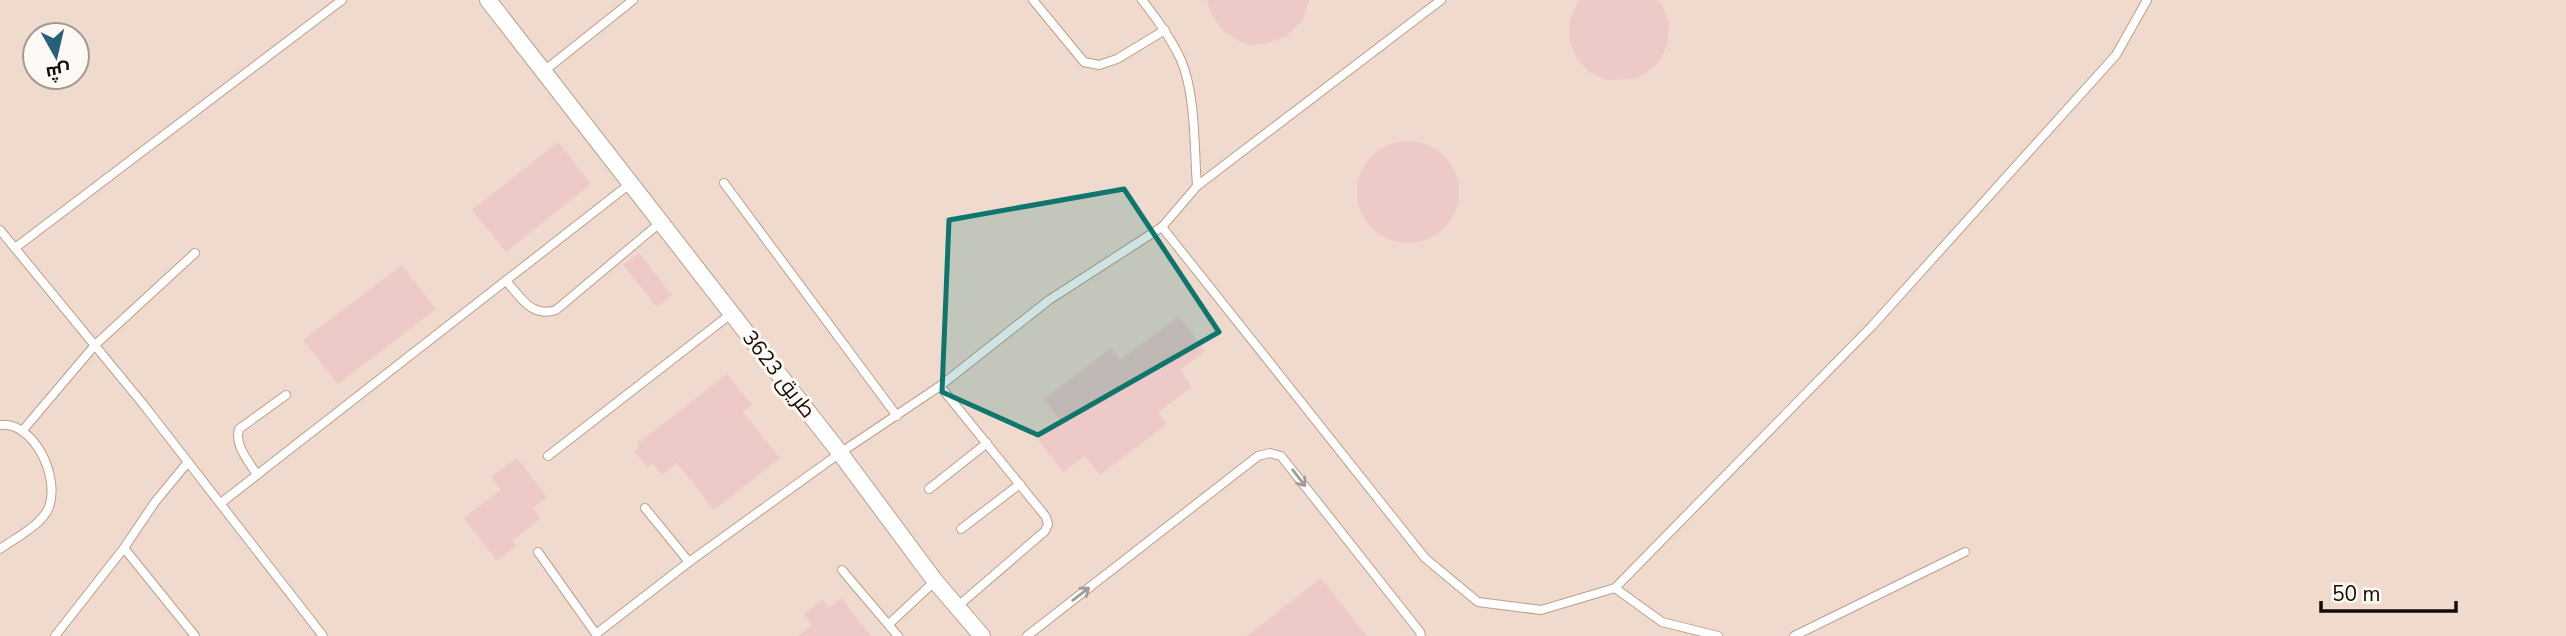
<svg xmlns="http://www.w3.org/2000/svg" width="2566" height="636" viewBox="0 0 2566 636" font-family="'Nunito Sans',Cairo,sans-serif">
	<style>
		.industrial { fill: #f0dace; fill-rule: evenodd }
		.building { fill: #edc9c7 }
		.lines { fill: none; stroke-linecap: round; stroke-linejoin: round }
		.lane-casing { stroke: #b8a08b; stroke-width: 10 }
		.street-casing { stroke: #b8a08b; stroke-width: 18 }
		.lane { stroke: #fff; stroke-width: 8 }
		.street { stroke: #fff; stroke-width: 16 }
		.oneway { stroke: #a19d9b }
		.marked { fill: #0f766e; fill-opacity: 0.2; stroke: #0f766e; stroke-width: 5; stroke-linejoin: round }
		.labels { text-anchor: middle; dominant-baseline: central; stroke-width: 6; stroke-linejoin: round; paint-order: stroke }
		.street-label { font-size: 21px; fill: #130b05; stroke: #fef9f5 }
	</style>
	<rect width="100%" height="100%" fill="#fee9d7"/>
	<path class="industrial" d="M0 0H2566V636H0ZM35 35H77V77H35Z"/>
	<g class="building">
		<path d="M1207 0H1309L1303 19 1287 36 1266 44 1254 45 1243 43 1223 31 1210 12Z"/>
		<path d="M1579 0H1657L1662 5 1669 24 1668 43 1660 61 1645 74 1635 79 1607 80 1589 72 1576 57 1569 39 1570 19Z"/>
		<circle cx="1408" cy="192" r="51"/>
		<path d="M558 142 591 184 506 252 472 210Z"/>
		<path d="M639 253 672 295 657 307 623 265Z"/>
		<path d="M402 265 436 309 338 384 303 340Z"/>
		<path d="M1179 316 1205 351 1180 370 1192 387 1158 412 1167 424 1100 475 1085 456 1063 472 1038 440 1061 422 1044 399 1111 348 1120 360Z"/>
		<path d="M727 374 752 405 743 412 780 458 714 510 677 463 662 475 652 463 647 467 634 451 639 447 637 444Z"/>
		<path d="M517 458 547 497 533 508 541 518 512 541 516 546 497 561 464 518 501 490 491 477Z"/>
		<path d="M1321 578 1367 636H1247Z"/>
		<path d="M841 598 871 636H798L812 625 804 614 823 600 829 608Z"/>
	</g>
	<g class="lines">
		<g class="lane-casing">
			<g id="lane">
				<path d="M1033 0 1084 62 1099 65 1117 59 1165 30"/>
				<path d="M544 71 633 0"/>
				<path d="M724 183 897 416"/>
				<path d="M1197 186 1441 0"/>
				<path d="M1162 227 1425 558 1478 602 1541 610 1615 588 1872 326 2116 55 2147 0"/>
				<path d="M0 230 143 404 323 636"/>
				<path d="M15 248 342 0"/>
				<path d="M506 281C521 297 531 318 556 310L661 222"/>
				<path d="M940 386 1046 517 1048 524 1045 531 958 606"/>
				<path d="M0 425C34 421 60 477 49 507 42 525 15 538 0 549"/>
				<path d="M23 430 95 345 195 253"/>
				<path d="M548 456 732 313"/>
				<path d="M257 475C249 461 234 446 239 429L286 395"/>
				<path d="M929 489 987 443"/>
				<path d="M221 503 631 183"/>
				<path d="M645 508 689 562"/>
				<path d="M961 529 1020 484"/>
				<path d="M124 548 195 636"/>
				<path d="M538 552 596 634 689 562 840 453 940 386 1049 300 1162 227 1197 186C1194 148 1196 95 1181 60 1171 38 1157 19 1142 0"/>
				<path d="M842 570 898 636"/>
				<path d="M1615 588 1662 622 1718 636"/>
				<path d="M889 624 935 581"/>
				<path d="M55 636 124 548 155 502 188 462"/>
				<path d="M1027 636 1258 456 1270 453 1281 456 1420 632 1421 636"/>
				<path d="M1794 636 1965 552"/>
			</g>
		</g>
		<g class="street-casing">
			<path id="street" d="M488 0 840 453 935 581 982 636"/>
		</g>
		<use href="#lane" class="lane"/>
		<use href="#street" class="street"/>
	</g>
	<defs><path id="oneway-shaft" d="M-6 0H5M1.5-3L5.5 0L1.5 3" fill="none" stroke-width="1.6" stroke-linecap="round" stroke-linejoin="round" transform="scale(1.75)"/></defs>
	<g class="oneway">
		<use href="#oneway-shaft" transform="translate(1299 478) rotate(52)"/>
		<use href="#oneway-shaft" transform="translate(1081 594) rotate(-38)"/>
	</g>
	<path class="marked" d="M1124 189 1219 332 1038 435 942 392 949 220Z"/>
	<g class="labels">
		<g class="street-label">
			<text transform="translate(779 374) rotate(52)">طريق 3623</text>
		</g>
	</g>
	<g transform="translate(56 56) rotate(172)"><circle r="33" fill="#fef9f5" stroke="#a09a95" stroke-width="2"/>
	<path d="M0-5L12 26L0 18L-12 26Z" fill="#256279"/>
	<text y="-10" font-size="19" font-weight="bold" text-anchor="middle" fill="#130b05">ش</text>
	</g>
	<path d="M2321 601v10h135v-10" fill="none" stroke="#130b05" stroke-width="3.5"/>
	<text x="2332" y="601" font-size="21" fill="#130b05" stroke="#fef9f5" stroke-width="5" paint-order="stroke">50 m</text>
</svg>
